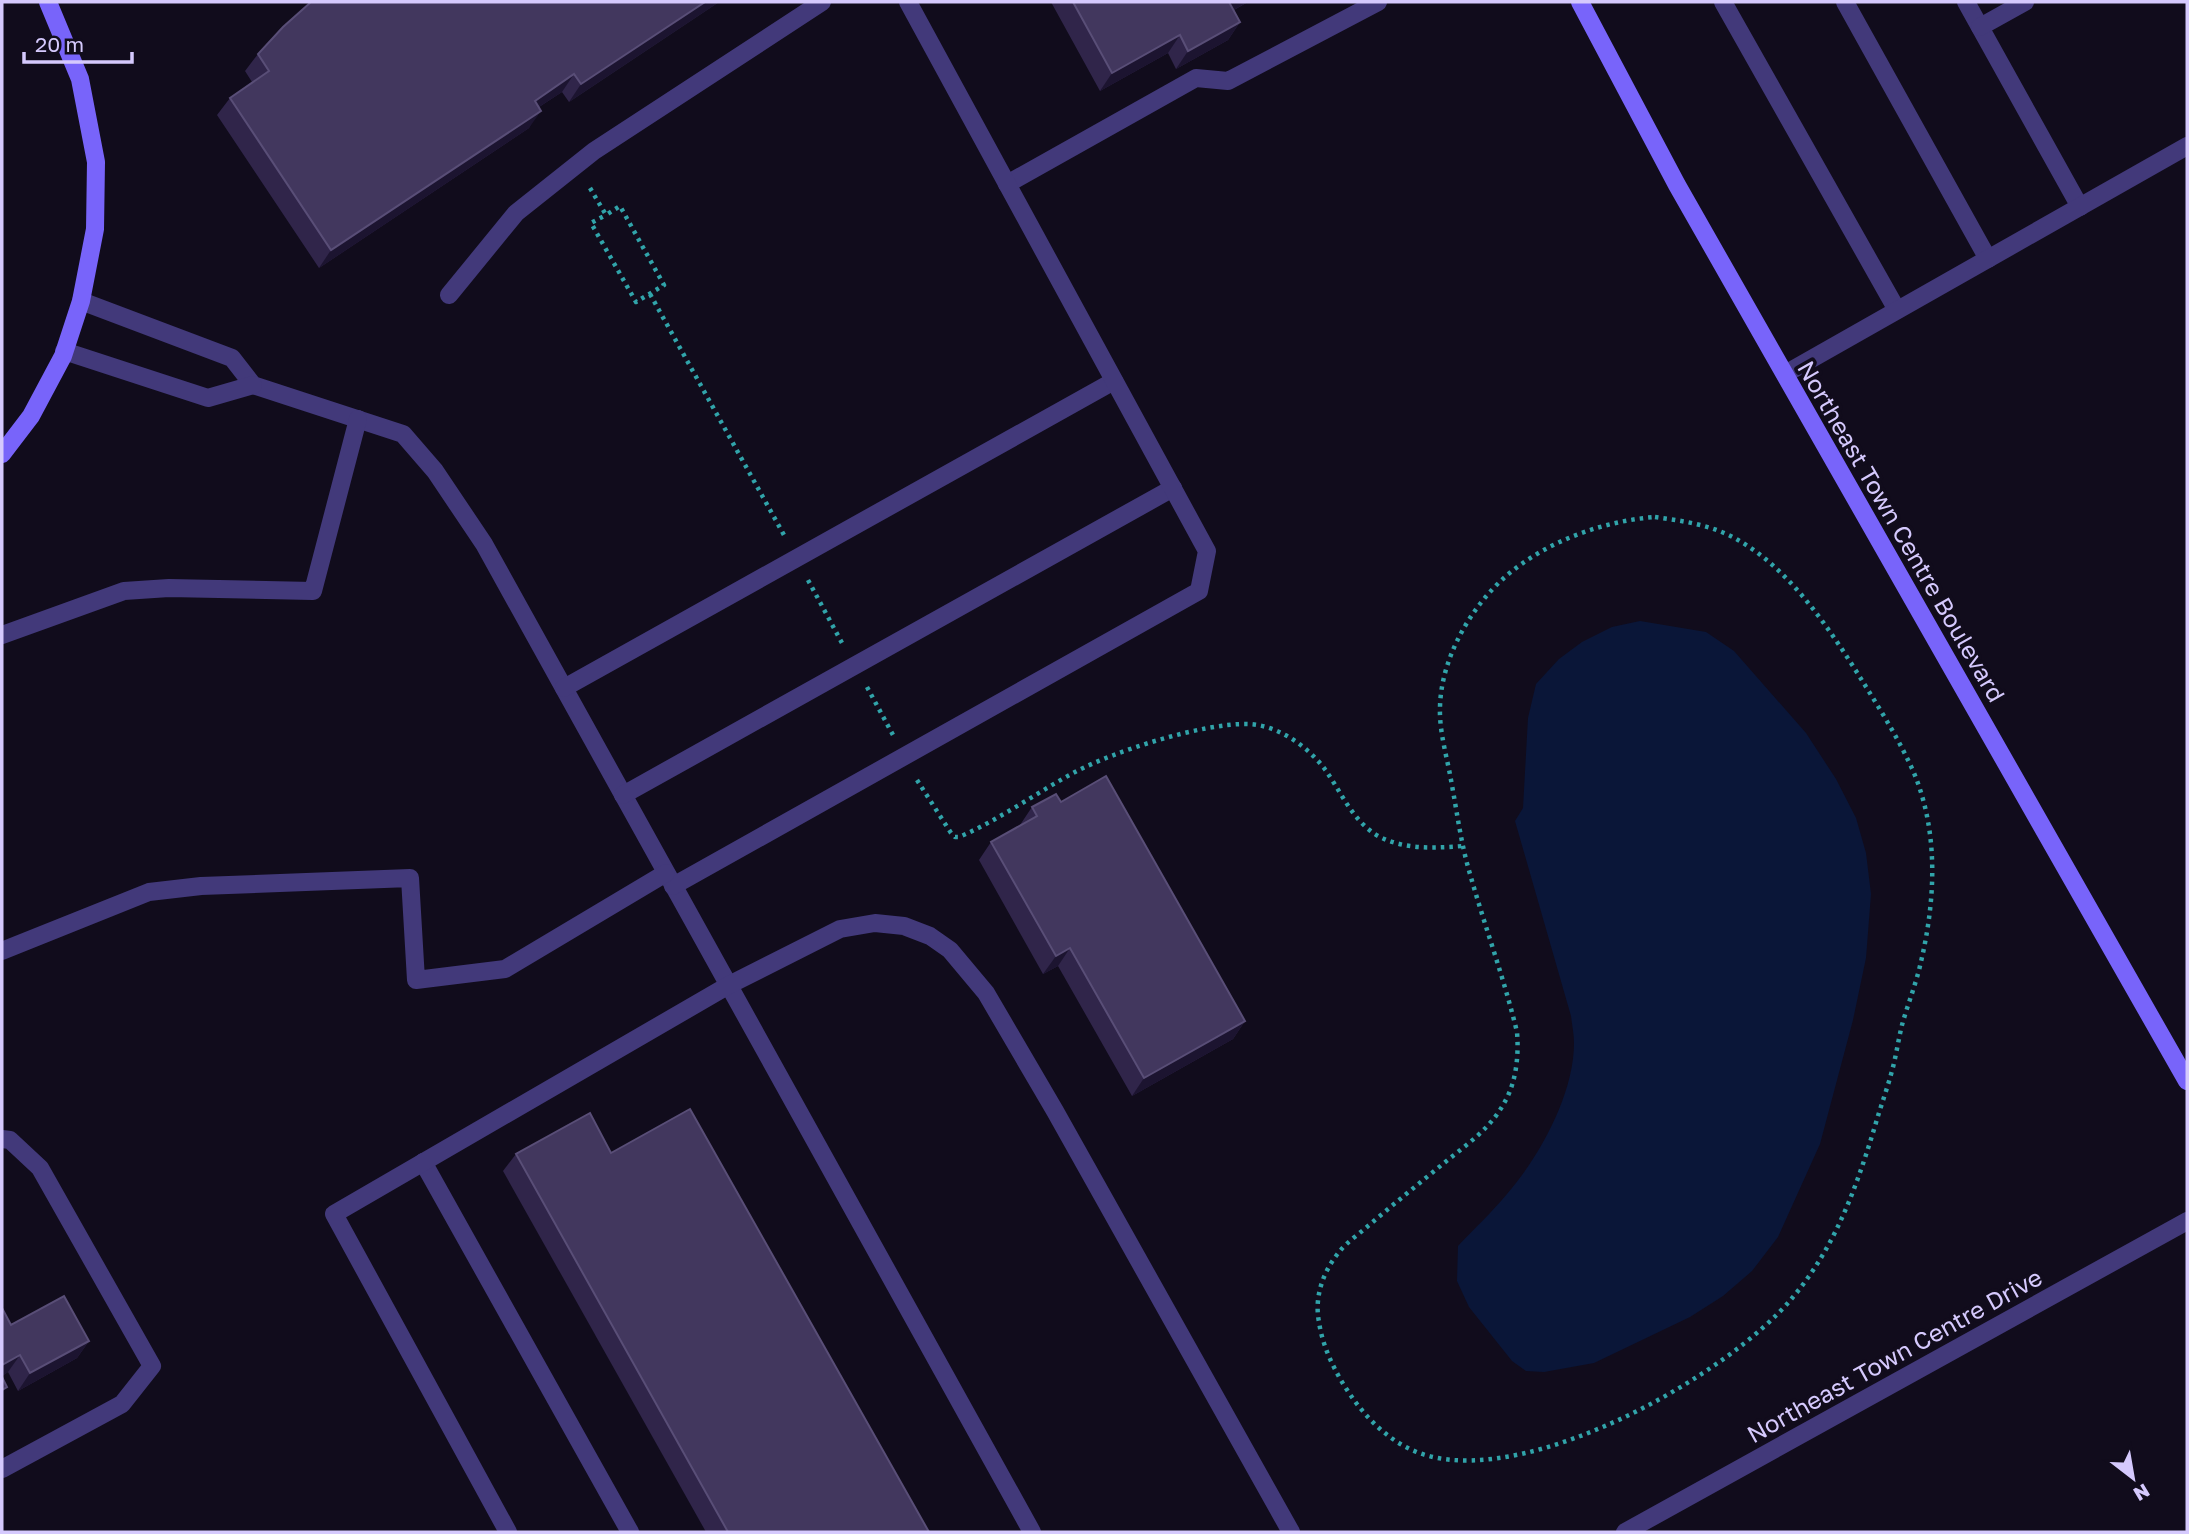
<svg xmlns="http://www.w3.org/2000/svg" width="2189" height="1534" viewBox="0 0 2189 1534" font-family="'Golos Text',sans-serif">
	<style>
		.water { fill: #0a1638 }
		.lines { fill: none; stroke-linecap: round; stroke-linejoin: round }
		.path { stroke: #31a4aa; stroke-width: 4.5; stroke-dasharray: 3.5 5; stroke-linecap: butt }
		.lane { stroke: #42397a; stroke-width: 18 }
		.street { stroke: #42397a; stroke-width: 18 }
		.secondary { stroke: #7864fa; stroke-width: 18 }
		.wall { fill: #30254a }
		.shaded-wall { fill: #1c1430 }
		.building { fill: #42375e; stroke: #594e77; stroke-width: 2 }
		.labels { text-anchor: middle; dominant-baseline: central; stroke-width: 7; stroke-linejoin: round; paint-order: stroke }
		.street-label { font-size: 24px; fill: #d5c9fd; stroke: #110c1c }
	</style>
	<rect width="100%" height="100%" fill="#110c1c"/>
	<path class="water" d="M1640 621 1706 632 1734 651 1806 733 1836 779 1856 818 1866 853 1871 894 1866 958 1853 1020 1820 1144 1778 1237 1752 1271 1723 1296 1690 1317 1594 1363 1544 1372 1526 1371 1512 1361 1469 1307 1457 1281 1458 1246C1474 1229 1492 1212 1507 1194 1540 1156 1574 1094 1574 1043 1574 1034 1572 1025 1571 1016L1515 821 1523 808 1528 718 1536 684 1559 659 1582 642 1612 627Z"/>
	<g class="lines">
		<g class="path">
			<path d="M590 188 606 215 620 206 664 285 636 302 591 223 606 215"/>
			<path d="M650 294 784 535"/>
			<path d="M1655 517C1683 521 1713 525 1738 540 1791 570 1831 631 1863 682 1881 711 1900 741 1914 773 1940 836 1935 906 1919 970 1914 989 1907 1007 1902 1025 1899 1037 1897 1050 1894 1063 1889 1084 1881 1105 1875 1126 1856 1189 1835 1247 1793 1297 1728 1376 1533 1484 1429 1456 1398 1448 1373 1426 1354 1400 1338 1378 1323 1350 1319 1322 1314 1297 1323 1271 1340 1251 1347 1242 1359 1234 1368 1226 1395 1203 1422 1181 1449 1159 1469 1143 1490 1128 1503 1105 1516 1084 1519 1057 1517 1032 1504 978 1485 927 1470 874 1461 844 1457 812 1451 780 1447 757 1439 731 1440 707 1441 659 1470 608 1505 577 1545 542 1602 521 1655 517Z"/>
			<path d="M808 580 842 643"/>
			<path d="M867 687 893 735"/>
			<path d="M917 780 951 833 955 837H959C999 820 1036 793 1075 772 1115 751 1202 723 1248 724 1277 725 1306 745 1324 768 1341 791 1353 823 1380 837 1406 850 1436 848 1463 846"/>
		</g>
		<g class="lane">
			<path d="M1723 2 1897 310"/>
			<path d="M1845 2 1988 259"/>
			<path d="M1966 2 2080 207"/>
			<path d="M1980 27 2025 2"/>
			<path d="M1007 184 1196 78 1228 81 1378 2"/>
			<path d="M449 295 516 213 594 151 822 2"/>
			<path d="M81 301 232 358 253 385 403 434 435 471 484 544 1032 1532"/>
			<path d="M64 351 208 398 253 385"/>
			<path d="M1785 374 2187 146"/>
			<path d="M2 635 124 591 169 588 313 591 358 419"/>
			<path d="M564 688 1114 381"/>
			<path d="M623 795 1173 488"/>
			<path d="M673 886 1199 591 1207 551 908 2"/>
			<path d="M2 951 149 892 201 886 410 878 416 980 505 969 666 873"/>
			<path d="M2 1139 10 1140 40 1168 152 1366 122 1404 2 1469"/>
			<path d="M423 1162 630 1532"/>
			<path d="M508 1532 334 1214 729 985 840 929 875 923 904 926 930 936 950 950 986 993 1055 1111 1291 1532"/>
		</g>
		<path class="street" d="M1625 1532 2187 1221"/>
		<g class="secondary">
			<path d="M1580 2 1677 185 2187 1081"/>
			<path d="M2 454 31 416 63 356 81 301 95 229 96 162 80 79 48 2"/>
		</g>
	</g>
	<g class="wall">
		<path d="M719 2 569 102 562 92 539 107 529 128 319 268 217 115 230 98 252 82 245 71 258 54Z"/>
		<path d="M1051 2H1248L1234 10 1240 22 1228 40 1176 69 1168 53 1100 91Z"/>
		<path d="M1061 802 1245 1021 1233 1039 1132 1096 1058 966 1043 974 979 860 991 842 1020 826V825L1032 807Z"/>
		<path d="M611 1153 929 1532H706L503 1171 516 1154Z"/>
		<path d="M2 1308 11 1325 89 1341 77 1358 18 1391 8 1372 2 1376Z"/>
	</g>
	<g class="shaded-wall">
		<path d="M705 2H719L569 102 581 84Z"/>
		<path d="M1229 2H1248L1217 19Z"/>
		<path d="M1240 22 1228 40 1176 69 1188 51Z"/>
		<path d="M1180 35 1168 53 1100 91 1112 73Z"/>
		<path d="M574 74 562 92 522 118 535 101Z"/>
		<path d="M541 111 529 128 319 268 331 250Z"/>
		<path d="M1070 948 1058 966 1043 974 1056 956Z"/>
		<path d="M1245 1021 1233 1039 1132 1096 1144 1078Z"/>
		<path d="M89 1341 77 1358 18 1391 30 1373Z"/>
		<path d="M20 1355 8 1372 2 1376V1365Z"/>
	</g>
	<g class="building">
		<path d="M311 2H705L581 84 574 74 535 101 541 111 331 250 230 98 269 71 258 54 283 27Z"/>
		<path d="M1073 2H1229L1240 22 1188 51 1180 35 1112 73Z"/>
		<path d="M1106 776 1245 1021 1144 1078 1070 948 1056 956 991 842 1037 816 1032 807 1056 794 1061 802Z"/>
		<path d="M690 1109 929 1532H728L516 1154 590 1113 611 1153Z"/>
		<path d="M64 1296 89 1341 30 1373 20 1355 2 1365V1308L11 1325Z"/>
		<path d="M2 1377 7 1387 2 1390Z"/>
	</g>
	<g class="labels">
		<g class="street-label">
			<text transform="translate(1902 531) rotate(60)">Northeast Town Centre Boulevard</text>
			<text transform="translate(1894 1355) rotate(-29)">Northeast Town Centre Drive</text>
		</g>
	</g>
	<rect width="2189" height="1534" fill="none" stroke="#d5c9fd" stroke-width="7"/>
	<g transform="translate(2133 1478) rotate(149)" stroke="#110c1c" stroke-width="5" paint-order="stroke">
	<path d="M0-5L12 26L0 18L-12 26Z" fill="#d5c9fd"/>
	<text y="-10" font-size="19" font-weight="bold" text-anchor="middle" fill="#d5c9fd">N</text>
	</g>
	<path d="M24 52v10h108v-10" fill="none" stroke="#d5c9fd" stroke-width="3.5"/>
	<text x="35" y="52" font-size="21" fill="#d5c9fd" stroke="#110c1c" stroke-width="5" paint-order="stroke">20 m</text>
</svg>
